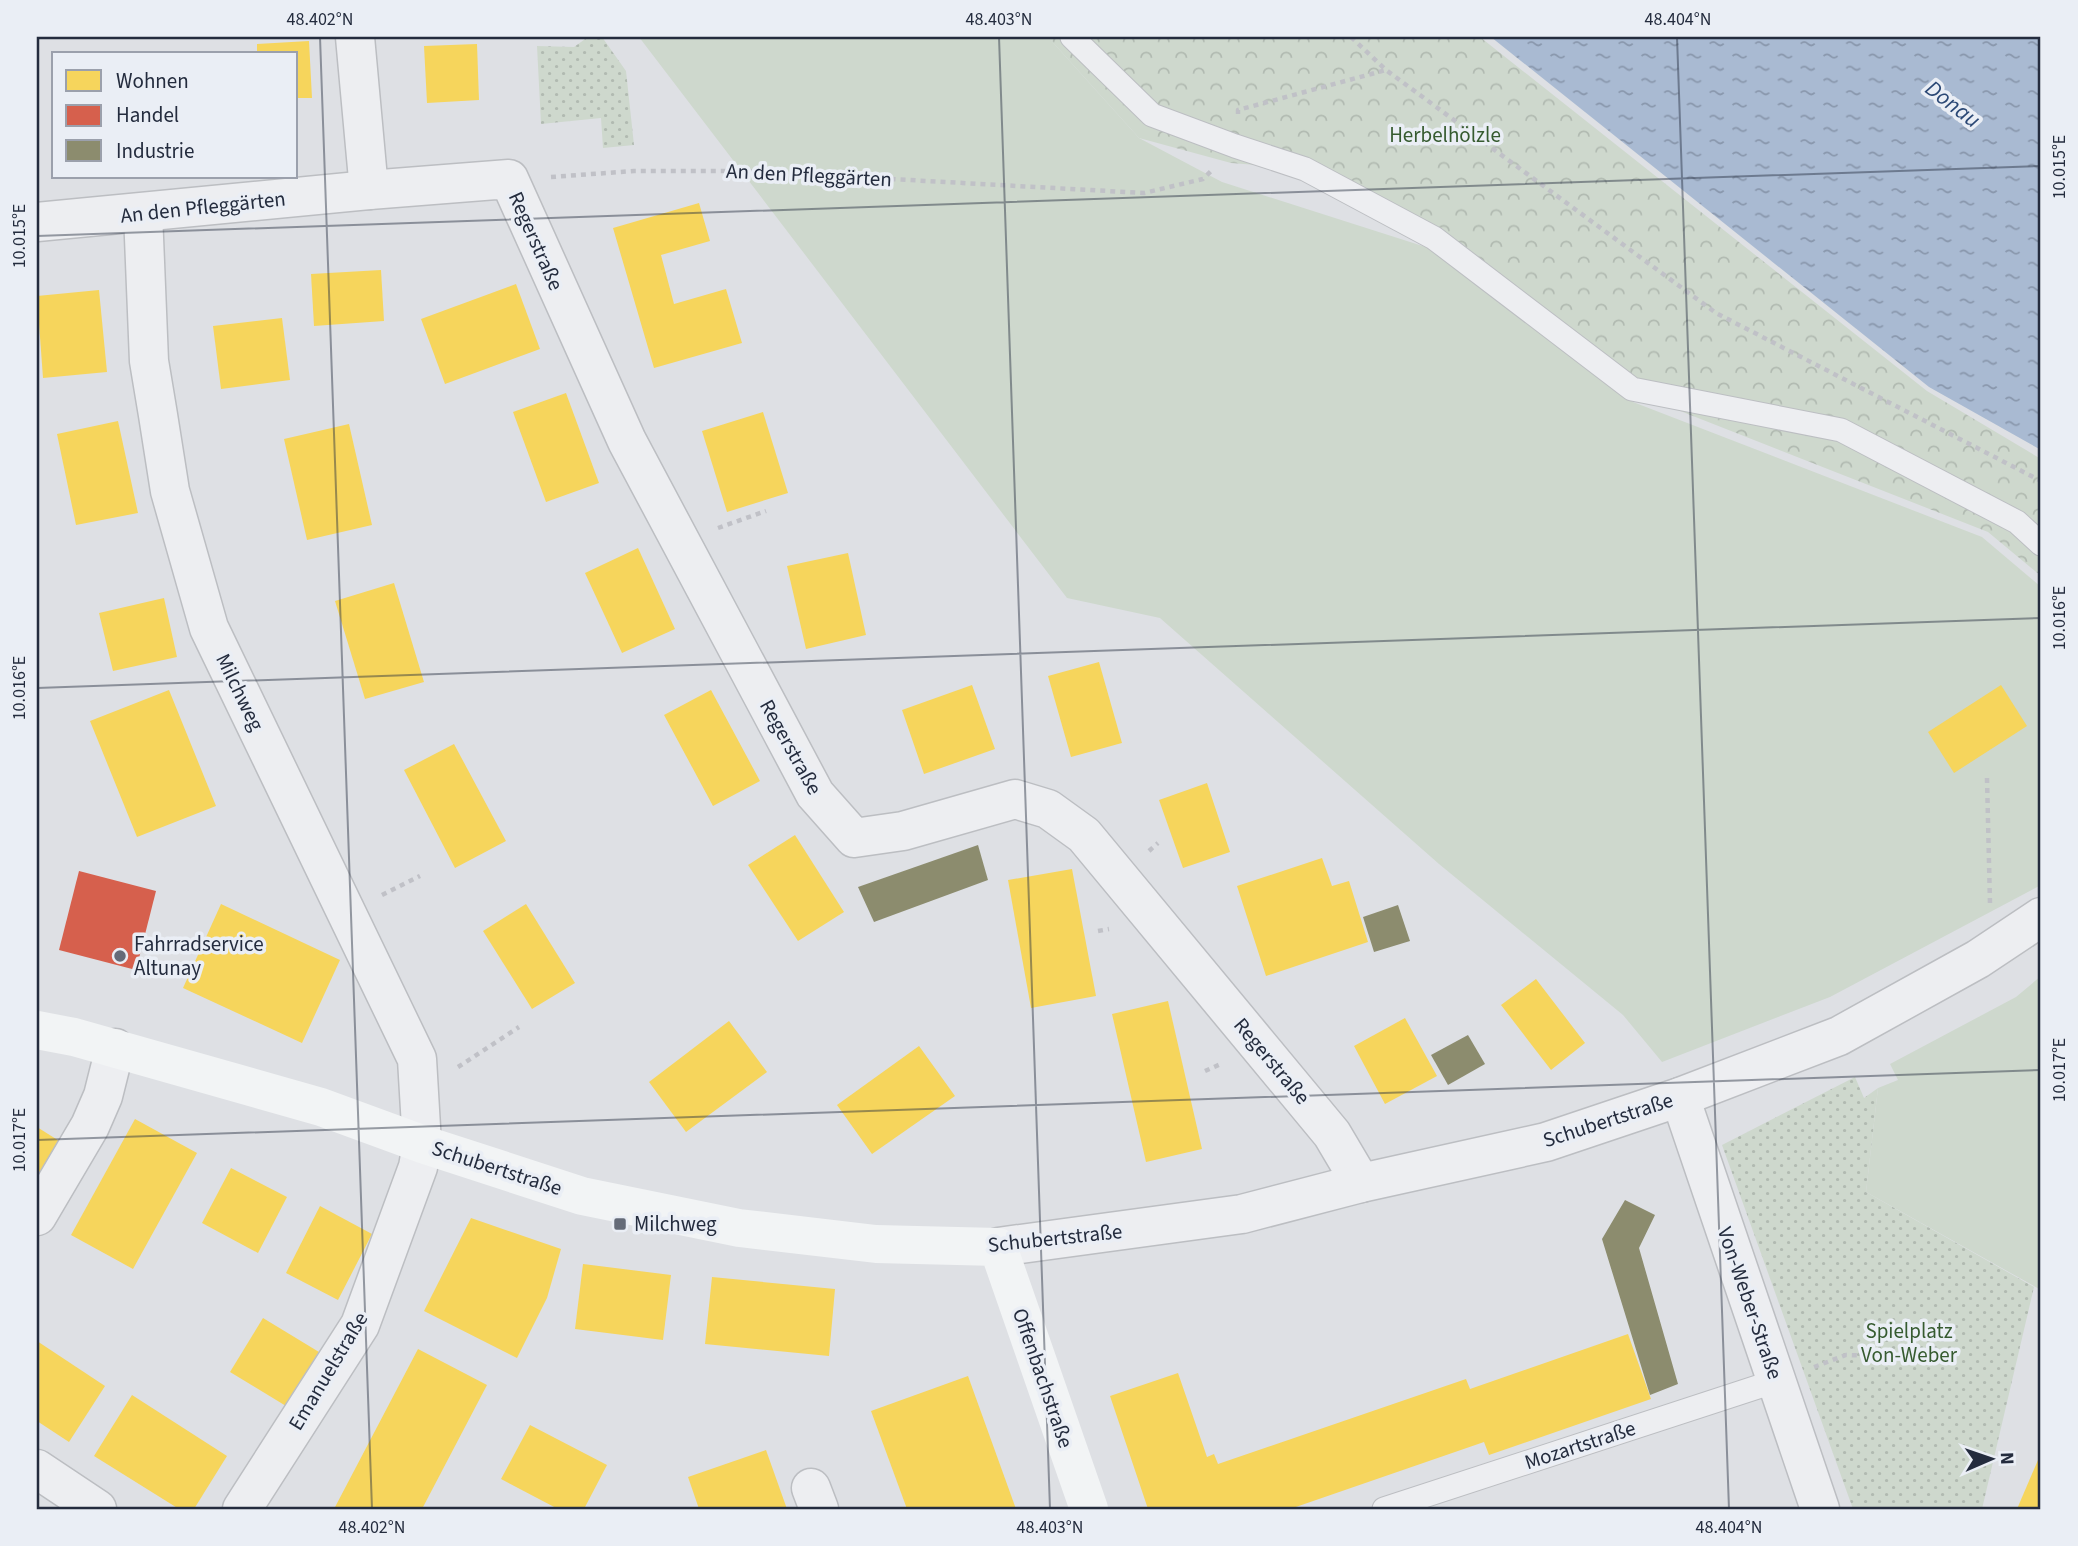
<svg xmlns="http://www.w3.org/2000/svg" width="2078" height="1546" viewBox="0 0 2078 1546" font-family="'Source Sans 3',sans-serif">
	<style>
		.green { fill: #ced8cd }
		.forest { fill: url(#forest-crowns) }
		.park { fill: url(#park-dots) }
		.water { fill: url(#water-ripples) }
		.homes { fill: #f6d55c }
		.shops { fill: #d6604d }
		.industry { fill: #8c8c6e }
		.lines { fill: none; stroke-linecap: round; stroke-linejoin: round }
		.lane-casing { stroke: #bcbec2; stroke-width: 25 }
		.street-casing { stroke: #bcbec2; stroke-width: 41 }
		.path { stroke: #c0c1c7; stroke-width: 4.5; stroke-dasharray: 5 5; stroke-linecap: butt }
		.lane { stroke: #edeef1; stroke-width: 23 }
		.street { stroke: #edeef1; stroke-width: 38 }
		.secondary { stroke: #f2f4f5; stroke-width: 38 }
		.ticks { fill: none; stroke: #242c3e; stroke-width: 2; stroke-opacity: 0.45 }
		.poi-dot { fill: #656b78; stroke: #eaeef5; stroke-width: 2.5 }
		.labels { text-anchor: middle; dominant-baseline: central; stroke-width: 7; stroke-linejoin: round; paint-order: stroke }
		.park-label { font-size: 21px; fill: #365b30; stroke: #eaeef5 }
		.street-label { font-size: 21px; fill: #242c3e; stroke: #eaeef5 }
		.poi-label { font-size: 21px; fill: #242c3e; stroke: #eaeef5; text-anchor: start }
		.water-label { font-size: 23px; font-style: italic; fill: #2b4875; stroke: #eaeef5 }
		.neatline { fill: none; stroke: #242c3e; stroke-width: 2.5 }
		.ticks-label { font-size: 18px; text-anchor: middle; fill: #242c3e }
	</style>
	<defs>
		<pattern id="forest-crowns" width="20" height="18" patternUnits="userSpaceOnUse" patternTransform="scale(1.75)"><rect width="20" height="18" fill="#ced8cd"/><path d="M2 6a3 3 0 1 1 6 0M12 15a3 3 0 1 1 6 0" fill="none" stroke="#b1bab1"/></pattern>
		<pattern id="park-dots" width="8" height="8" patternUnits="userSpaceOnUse" patternTransform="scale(1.75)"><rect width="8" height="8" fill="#ced8cd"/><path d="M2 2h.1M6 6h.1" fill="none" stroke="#b1bab1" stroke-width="1.8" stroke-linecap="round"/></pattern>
		<pattern id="water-ripples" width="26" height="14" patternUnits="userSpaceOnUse" patternTransform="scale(1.75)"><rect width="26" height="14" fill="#a9bad2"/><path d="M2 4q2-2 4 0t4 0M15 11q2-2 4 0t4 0" fill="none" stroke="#8997ac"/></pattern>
	</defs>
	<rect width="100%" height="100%" fill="#dee0e4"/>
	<g class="green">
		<path d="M639 37H1048L1139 138 1222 182 1432 249 1633 402 1982 537 2041 587V885L1830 997 1662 1062 1623 1015 1439 864 1160 618 1067 598Z"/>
		<path d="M2041 976V1290L1866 1192 1878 1088 1898 1080 1890 1064 2016 997Z"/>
	</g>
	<path class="forest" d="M1048 37H1480L1927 391 2041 459V576L1988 532 1632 392 1433 241 1305 169 1231 163 1139 138Z"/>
	<g class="park">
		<path d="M588 37H602L626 71 634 145 603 148 601 118 541 124 537 46 574 47Z"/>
		<path d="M1855 1077 1864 1098 1878 1088 1866 1192 2034 1287 1982 1509H1853L1722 1145Z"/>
	</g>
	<path class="water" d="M1491 37H2041V450L1929 387Z"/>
	<g class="homes">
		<path d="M309 41 312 98H296V54H257V44Z"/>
		<path d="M477 44 479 100 427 103 424 46Z"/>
		<path d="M699 203 710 241 661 255 674 304 726 289 742 343 654 368 613 228Z"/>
		<path d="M381 270 384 321 314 326 311 274Z"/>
		<path d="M516 284 540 349 445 384 421 319Z"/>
		<path d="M99 290 107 372 43 378 37 296Z"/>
		<path d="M282 318 290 380 221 389 213 326Z"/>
		<path d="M566 393 599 483 546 502 513 412Z"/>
		<path d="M763 412 788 493 727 512 702 431Z"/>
		<path d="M118 421 138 513 76 525 57 434Z"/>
		<path d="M349 424 372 525 307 540 284 439Z"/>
		<path d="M638 548 675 629 622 653 585 573Z"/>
		<path d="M848 553 866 635 806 649 787 566Z"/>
		<path d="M394 583 424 682 365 699 335 601Z"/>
		<path d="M164 598 177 657 113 671 99 613Z"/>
		<path d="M1099 662 1122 743 1071 757 1048 676Z"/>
		<path d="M972 685 995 749 924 774 902 710Z"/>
		<path d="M2001 685 2027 726 1954 773 1928 732Z"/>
		<path d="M169 690 216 806 137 837 90 721Z"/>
		<path d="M711 690 760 781 713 806 664 715Z"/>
		<path d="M454 744 506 841 455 868 404 770Z"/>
		<path d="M1207 783 1230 852 1183 868 1159 800Z"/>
		<path d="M795 835 844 912 798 941 748 865Z"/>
		<path d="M1322 858 1332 886 1349 881 1368 942 1266 976 1237 886Z"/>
		<path d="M1072 869 1096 996 1031 1008 1008 880Z"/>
		<path d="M221 904 340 960 302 1043 183 988Z"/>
		<path d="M526 904 575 983 532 1009 483 931Z"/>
		<path d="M1536 979 1585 1043 1551 1070 1501 1005Z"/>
		<path d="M1168 1001 1202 1149 1146 1162 1112 1014Z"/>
		<path d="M1405 1018 1437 1076 1385 1104 1354 1046Z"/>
		<path d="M729 1021 767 1072 686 1132 649 1082Z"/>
		<path d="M919 1046 955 1096 872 1154 837 1105Z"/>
		<path d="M135 1119 197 1153 133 1269 71 1235Z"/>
		<path d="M37 1127 64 1144 37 1186Z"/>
		<path d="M231 1168 287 1197 258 1253 202 1223Z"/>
		<path d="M320 1206 372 1234 338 1300 286 1273Z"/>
		<path d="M471 1218 561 1249 547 1298 517 1358 424 1311Z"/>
		<path d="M583 1264 671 1275 663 1340 575 1329Z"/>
		<path d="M712 1277 835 1289 829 1356 705 1344Z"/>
		<path d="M263 1318 319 1352 286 1406 230 1372Z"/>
		<path d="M1628 1334 1651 1399 1489 1455 1484 1442 1290 1509H1148L1110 1396 1178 1373 1207 1457 1214 1454 1218 1464 1466 1379 1470 1389Z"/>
		<path d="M37 1341 105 1386 69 1442 37 1421Z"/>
		<path d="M418 1349 487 1385 422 1509H334Z"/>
		<path d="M968 1376 1016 1509H907L871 1411Z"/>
		<path d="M132 1395 227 1456 194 1509H179L94 1456Z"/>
		<path d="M530 1425 607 1465 584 1509H558L501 1479Z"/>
		<path d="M766 1450 787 1509H699L688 1477Z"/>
		<path d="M2038 1460 2041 1461V1509H2017Z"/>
	</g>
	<path class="shops" d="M79 871 156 891 136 970 59 950Z"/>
	<g class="industry">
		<path d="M978 845 988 880 874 922 858 887Z"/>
		<path d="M1398 905 1410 941 1374 952 1363 917Z"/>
		<path d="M1468 1035 1485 1064 1448 1085 1431 1055Z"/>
		<path d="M1625 1200 1655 1215 1639 1248 1678 1384 1650 1395 1602 1239Z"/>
	</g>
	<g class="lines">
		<g class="lane-casing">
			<g id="lane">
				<path d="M1072 37 1152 115 1235 146 1305 169 1434 238 1632 389 1841 430 2017 522 2041 544"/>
				<path d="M1384 1509 1776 1381"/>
			</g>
		</g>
		<g class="street-casing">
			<g id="street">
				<path d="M355 37 369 190"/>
				<path d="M143 213 149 361 158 415 170 491 209 628 417 1059 422 1144 418 1167 360 1325 242 1509"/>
				<path d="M37 222 369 190 509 179 627 441 815 794 854 838 903 831 1015 799 1048 809 1084 835 1332 1134 1361 1183"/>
				<path d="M1680 1097 1820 1509"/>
				<path d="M37 1216 90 1126 103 1096 115 1048"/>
				<path d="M998 1247 1242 1214 1361 1183 1546 1142 1680 1097 1839 1036 1978 959 2041 917"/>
				<path d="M37 1469 97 1509"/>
				<path d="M811 1488 819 1509"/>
			</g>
		</g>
		<g class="path">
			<path d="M1351 37 1386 70 1716 313 2041 481"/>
			<path d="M1238 114V110L1386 70"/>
			<path d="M551 177 634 171H746L1144 193 1203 179 1212 170"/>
			<path d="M718 528 766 511"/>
			<path d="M1987 778 1990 904"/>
			<path d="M1149 851 1158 843"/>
			<path d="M382 895 420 876"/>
			<path d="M1098 931 1109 929"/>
			<path d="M458 1067 519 1027"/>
			<path d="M1205 1071 1223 1063"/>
			<path d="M1814 1367 1846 1355 1958 1358"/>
		</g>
		<use href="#lane" class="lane"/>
		<use href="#street" class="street"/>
		<path class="secondary" d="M37 1030 74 1037 321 1107 422 1144 582 1196 739 1228 876 1244 998 1247 1089 1509"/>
	</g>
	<path class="ticks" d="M320 37 372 1509M999 37 1050 1509M1677 37 1729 1509M37 236 2041 166M37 688 2041 618M37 1140 2041 1070"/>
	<g class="poi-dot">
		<circle cx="120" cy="956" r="7"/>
		<rect x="613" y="1217" width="14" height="14" rx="3.5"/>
	</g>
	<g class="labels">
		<g class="park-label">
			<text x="1445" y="135">Herbelhölzle</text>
			<text x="1909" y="1331">Spielplatz<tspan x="1909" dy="24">Von-Weber</tspan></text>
		</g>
		<g class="street-label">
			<text transform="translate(809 175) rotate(3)">An den Pfleggärten</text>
			<text transform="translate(203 207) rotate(-6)">An den Pfleggärten</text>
			<text transform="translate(536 241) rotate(66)">Regerstraße</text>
			<text transform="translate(240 692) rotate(64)">Milchweg</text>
			<text transform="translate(791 747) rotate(61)">Regerstraße</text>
			<text transform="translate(1272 1061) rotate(50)">Regerstraße</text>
			<text transform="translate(1608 1120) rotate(-18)">Schubertstraße</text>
			<text transform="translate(497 1168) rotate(18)">Schubertstraße</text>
			<text transform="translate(1055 1238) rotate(-6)">Schubertstraße</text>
			<text transform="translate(1750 1303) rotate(71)">Von-Weber-Straße</text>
			<text transform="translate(328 1371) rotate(-59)">Emanuelstraße</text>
			<text transform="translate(1043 1378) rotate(71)">Offenbachstraße</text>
			<text transform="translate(1580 1445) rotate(-18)">Mozartstraße</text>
		</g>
		<g class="poi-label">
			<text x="134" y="944">Fahrradservice<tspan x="134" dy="24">Altunay</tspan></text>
			<text x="634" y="1224">Milchweg</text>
		</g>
		<g class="water-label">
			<text transform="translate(1953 104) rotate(37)">Donau</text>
		</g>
	</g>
	<rect width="2078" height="1546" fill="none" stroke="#eaeef5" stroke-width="77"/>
	<rect x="52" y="52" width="245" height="126" fill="#eaeef5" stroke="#9ba0ac" stroke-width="2"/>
	<rect x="66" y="70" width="35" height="21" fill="#f6d55c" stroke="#9ba0ac" stroke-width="2"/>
	<text x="116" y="88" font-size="21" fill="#242c3e">Wohnen</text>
	<rect x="66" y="105" width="35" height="21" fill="#d6604d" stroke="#9ba0ac" stroke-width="2"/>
	<text x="116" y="122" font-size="21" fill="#242c3e">Handel</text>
	<rect x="66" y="140" width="35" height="21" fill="#8c8c6e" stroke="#9ba0ac" stroke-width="2"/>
	<text x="116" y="158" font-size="21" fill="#242c3e">Industrie</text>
	<g transform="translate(1991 1459) rotate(88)" stroke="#eaeef5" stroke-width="5" paint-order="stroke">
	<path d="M0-5L12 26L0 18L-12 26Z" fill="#242c3e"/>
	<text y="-10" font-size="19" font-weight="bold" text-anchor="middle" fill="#242c3e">N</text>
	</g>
	<rect x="38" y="38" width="2001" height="1470" class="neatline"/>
	<g class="ticks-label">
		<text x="320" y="25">48.402°N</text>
		<text x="999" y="25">48.403°N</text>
		<text x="1678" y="25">48.404°N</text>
		<text transform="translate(2059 167) rotate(-90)" y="6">10.015°E</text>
		<text transform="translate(19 236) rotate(-90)" y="6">10.015°E</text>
		<text transform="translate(2059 618) rotate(-90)" y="6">10.016°E</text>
		<text transform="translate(19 688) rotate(-90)" y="6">10.016°E</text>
		<text transform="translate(2059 1070) rotate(-90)" y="6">10.017°E</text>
		<text transform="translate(19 1140) rotate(-90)" y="6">10.017°E</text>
		<text x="372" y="1533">48.402°N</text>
		<text x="1050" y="1533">48.403°N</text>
		<text x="1729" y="1533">48.404°N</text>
	</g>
</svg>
